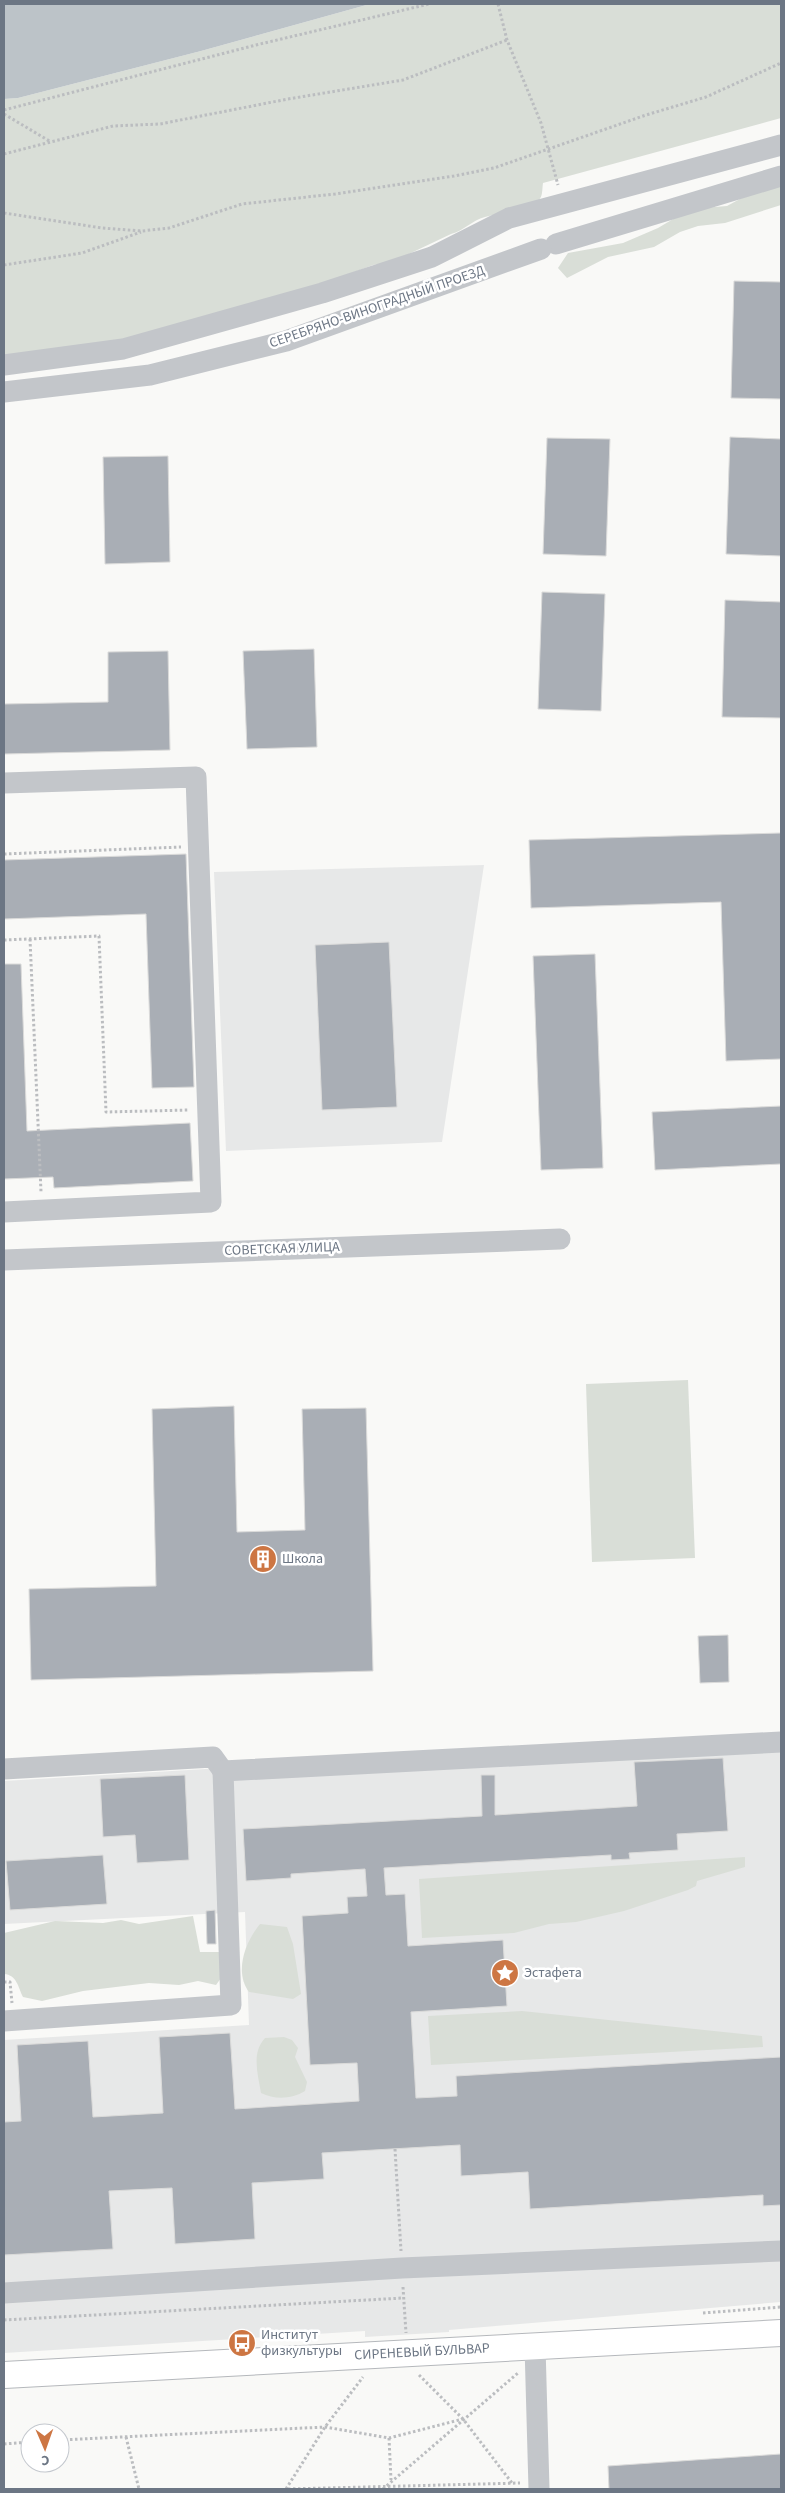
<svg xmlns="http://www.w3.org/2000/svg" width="785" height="2493" viewBox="0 0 785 2493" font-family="'Source Sans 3',sans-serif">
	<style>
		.built { fill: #e7e8e8 }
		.green { fill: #d9ded7 }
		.water { fill: #bcc3c8 }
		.building { fill: #a9aeb5; stroke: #dbdbda }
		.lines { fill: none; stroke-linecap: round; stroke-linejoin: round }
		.major-casing { stroke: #b5b8bc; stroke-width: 28 }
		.path { stroke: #bbbdc0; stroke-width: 3; stroke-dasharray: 2.5 2.5; stroke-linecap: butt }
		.minor { stroke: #c3c6ca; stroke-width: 21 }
		.major { stroke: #fff; stroke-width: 26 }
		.labels { text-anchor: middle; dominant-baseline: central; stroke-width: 5; stroke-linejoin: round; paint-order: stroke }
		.street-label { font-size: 14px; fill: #6c7684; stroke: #fff }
		.poi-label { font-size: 14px; fill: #6c7684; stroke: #fff; text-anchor: start }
	</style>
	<rect width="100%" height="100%" fill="#f9f9f7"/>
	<g class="built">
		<path d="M484 865 442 1142 226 1151 214 872Z"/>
		<path d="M781 1735V2302L449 2330V2332L365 2337V2331L4 2353V2040L249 2025 245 1912 4 1924V1781Z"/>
	</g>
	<g class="green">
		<path d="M370 4H781V118L543 183C542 189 543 197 538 201 523 212 502 212 485 217 472 220 464 231 451 234L392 262 373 265 264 306 124 341 4 357V99L18 98 201 51Z"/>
		<path d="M781 184V205L725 223 698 226 680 232 654 247 608 257 567 278 558 268 568 253 623 243 658 228 690 209 727 206 760 188Z"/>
		<path d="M688 1380 695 1558 592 1562 586 1384Z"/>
		<path d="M745 1857V1867L697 1881 696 1886 688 1890 624 1911 576 1922 549 1924 514 1933 422 1938 419 1879Z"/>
		<path d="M193 1916 200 1952H219L221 1978 216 1985 198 1981 179 1985 149 1983 83 1991 42 2001 23 1997C18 1987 17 1975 4 1974V1933L55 1921 103 1923 121 1920 139 1924Z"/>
		<path d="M260 1924 287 1927 293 1944 301 1994 293 1999 249 1992C234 1972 245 1942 260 1924Z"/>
		<path d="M522 2011 762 2036 763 2047 431 2065 428 2016Z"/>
		<path d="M284 2037 292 2040 298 2048 295 2057 307 2082 305 2091C292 2099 275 2100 261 2093 258 2074 251 2053 265 2038Z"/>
	</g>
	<path class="water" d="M4 4H370L201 51 18 98 4 99Z"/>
	<g class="building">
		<path d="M734 281 781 282V399L731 398Z"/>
		<path d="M730 437 781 439V556L726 554Z"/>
		<path d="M547 438 610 439 606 556 543 554Z"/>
		<path d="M168 456 170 562 105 564 103 457Z"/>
		<path d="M542 592 605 594 601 711 538 709Z"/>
		<path d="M725 600 781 602V718L722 717Z"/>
		<path d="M314 649 317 747 247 749 243 651Z"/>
		<path d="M168 651 170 750 4 754V704L108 702V652Z"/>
		<path d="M781 833V1059L726 1061 721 902 531 908 529 840Z"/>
		<path d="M186 854 194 1087 152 1088 146 914 4 919V860Z"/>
		<path d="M389 942 397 1107 322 1110 315 945Z"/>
		<path d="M595 954 603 1168 541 1170 533 956Z"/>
		<path d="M4 964H21L27 1131 190 1123 193 1181 54 1188 53 1177 4 1179Z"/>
		<path d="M781 1106V1164L655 1170 652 1112Z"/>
		<path d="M234 1406 237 1532 305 1530 302 1409 366 1408 373 1671 31 1680 29 1589 156 1586 152 1409Z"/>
		<path d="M728 1635 729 1682 700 1683 698 1636Z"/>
		<path d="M723 1758 728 1831 677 1834 678 1850 629 1853 630 1859 611 1860V1855L384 1868 386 1895 405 1894 408 1946 503 1940 507 2006 411 2012 416 2098 457 2096 456 2076 781 2057V2205L763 2206V2195L530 2209 528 2172 461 2176 460 2145 322 2153 324 2179 252 2183 255 2239 175 2244 172 2188 109 2191 113 2249 4 2255V2122L21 2121 17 2045 88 2041 93 2117 163 2113 159 2037 230 2033 235 2109 359 2101 357 2063 310 2065 302 1916 348 1913 347 1897 367 1896 365 1869 291 1874V1878L246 1881 243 1829 482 1816 481 1775H495V1815L637 1806 634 1762Z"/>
		<path d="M185 1775 189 1860 137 1863 135 1835 103 1837 100 1779Z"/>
		<path d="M103 1855 107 1904 10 1910 6 1861Z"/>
		<path d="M215 1910 216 1944H207L206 1911Z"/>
		<path d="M781 2454V2489H609L608 2466Z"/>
	</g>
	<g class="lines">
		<g class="major-casing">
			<path id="major" d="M4 2375 781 2333"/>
		</g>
		<g class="path">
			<path d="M498 4 507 40 541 123 558 185"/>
			<path d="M4 110 256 45 429 4"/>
			<path d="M4 114 51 142"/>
			<path d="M4 154 113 126 160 124 288 99 403 80 507 40"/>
			<path d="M4 213 102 228 142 231 169 228 242 204 335 194 454 176 494 168 646 115 706 97 781 63"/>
			<path d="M4 265 82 253 141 232"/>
			<path d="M4 854 181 847"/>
			<path d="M30 939 41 1192"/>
			<path d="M4 940 99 936 106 1112 189 1110"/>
			<path d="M4 1982H10L12 2003"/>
			<path d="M395 2149 401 2251"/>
			<path d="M403 2287 406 2333"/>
			<path d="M703 2313 781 2307"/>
			<path d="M4 2320 403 2298"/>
			<path d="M419 2375 463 2419 512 2483"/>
			<path d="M126 2437 139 2489"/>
			<path d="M389 2438 391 2480"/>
			<path d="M60 2440 325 2427 389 2438 463 2419"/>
			<path d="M4 2444 30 2442"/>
			<path d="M286 2489 325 2427 363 2377"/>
			<path d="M288 2489 520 2483"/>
			<path d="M383 2489 518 2373"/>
		</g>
		<g class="minor">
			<path d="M556 244 781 176"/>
			<path d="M4 365 123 349 322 293 432 257 509 218 781 145"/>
			<path d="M4 392 150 375 286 341 541 249"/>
			<path d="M4 783 196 777 211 1202 4 1212"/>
			<path d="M4 1260 560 1239"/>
			<path d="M4 1769 213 1757 223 1771"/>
			<path d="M4 2021 231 2005 223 1771 781 1742"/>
			<path d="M4 2293 402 2268 781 2251"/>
			<path d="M535 2346 539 2489"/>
		</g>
		<use href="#major" class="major"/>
	</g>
	<defs>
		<g id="building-disc" transform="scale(1.4375)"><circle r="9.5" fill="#cd7643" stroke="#fff"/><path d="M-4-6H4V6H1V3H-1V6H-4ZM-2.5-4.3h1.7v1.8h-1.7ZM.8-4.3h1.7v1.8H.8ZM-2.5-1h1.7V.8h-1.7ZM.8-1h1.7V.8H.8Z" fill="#fff"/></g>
		<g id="sight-disc" transform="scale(1.4375)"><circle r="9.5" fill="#cd7643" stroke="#fff"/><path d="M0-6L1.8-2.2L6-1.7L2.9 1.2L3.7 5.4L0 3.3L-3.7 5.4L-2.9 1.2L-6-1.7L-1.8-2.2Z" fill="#fff"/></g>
		<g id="bus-disc" transform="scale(1.4375)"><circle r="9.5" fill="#cd7643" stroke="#fff"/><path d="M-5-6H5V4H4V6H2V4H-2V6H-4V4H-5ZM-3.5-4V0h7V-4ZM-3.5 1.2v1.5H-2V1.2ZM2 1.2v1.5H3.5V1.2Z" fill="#fff"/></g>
	</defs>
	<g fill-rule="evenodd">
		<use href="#building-disc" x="263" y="1559"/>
		<use href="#sight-disc" x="505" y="1973"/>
		<use href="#bus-disc" x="242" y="2343"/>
	</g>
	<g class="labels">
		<g class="street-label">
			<text transform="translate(377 307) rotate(-19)">СЕРЕБРЯНО-ВИНОГРАДНЫЙ ПРОЕЗД</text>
			<text transform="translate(282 1249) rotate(-2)">СОВЕТСКАЯ УЛИЦА</text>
			<text transform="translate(422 2352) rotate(-3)">СИРЕНЕВЫЙ БУЛЬВАР</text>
		</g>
		<g class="poi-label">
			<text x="282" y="1559">Школа</text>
			<text x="524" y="1973">Эстафета</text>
			<text x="261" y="2335">Институт<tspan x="261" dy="16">физкультуры</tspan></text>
		</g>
	</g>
	<rect width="785" height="2493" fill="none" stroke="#6c7684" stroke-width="10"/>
	<g transform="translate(45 2448) rotate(178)"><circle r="24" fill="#ffffff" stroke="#c4c8ce"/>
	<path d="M0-4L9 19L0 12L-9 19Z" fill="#cd7643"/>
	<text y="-8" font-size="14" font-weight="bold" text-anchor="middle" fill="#6c7684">С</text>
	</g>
</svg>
